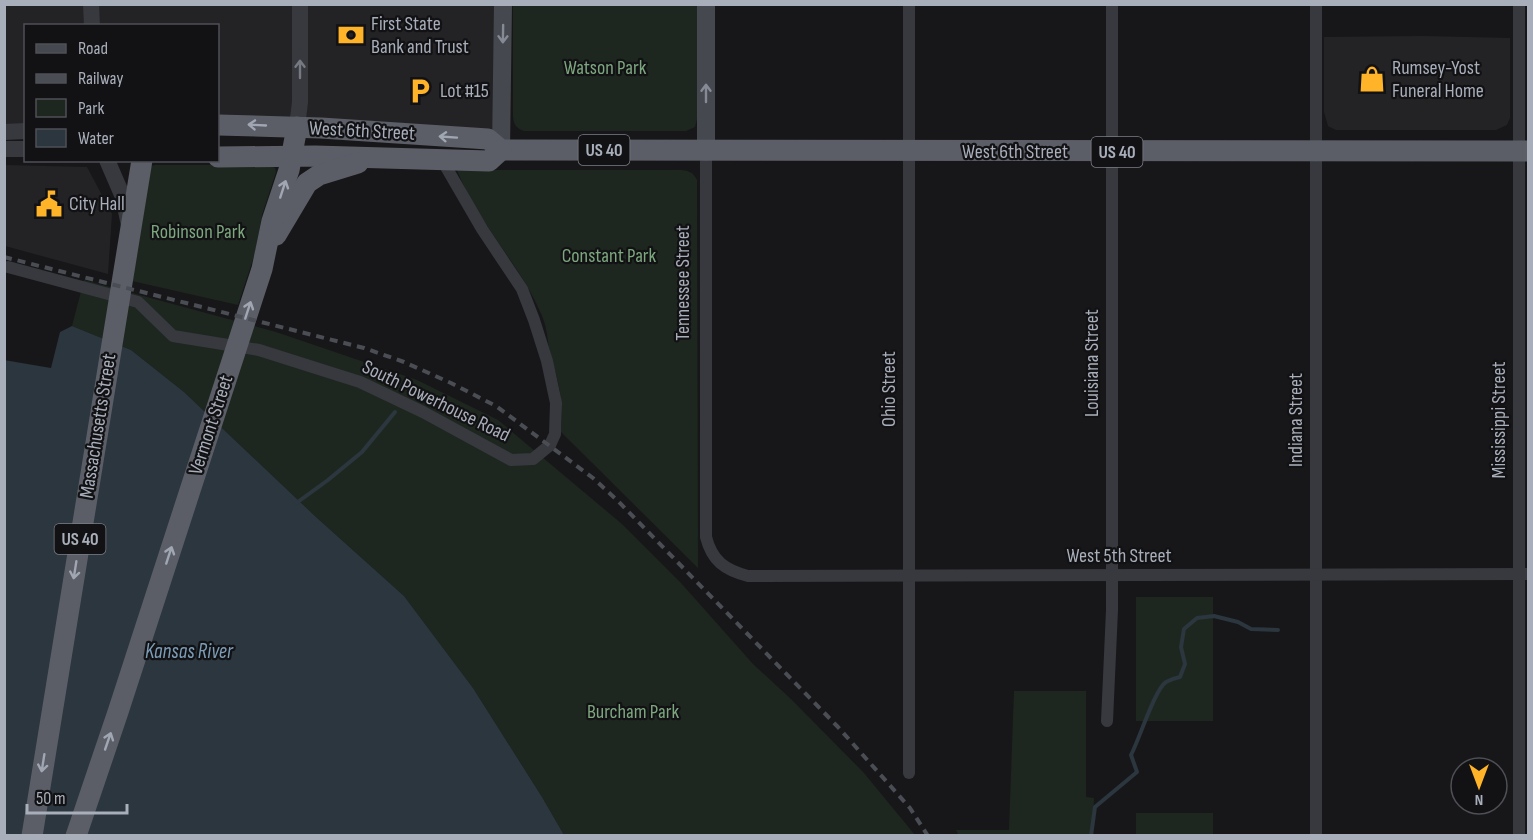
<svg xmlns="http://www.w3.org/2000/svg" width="1533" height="840" viewBox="0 0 1533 840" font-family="'Sofia Sans Condensed',sans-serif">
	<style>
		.built { fill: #232326 }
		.green { fill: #1e271f }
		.water { fill: #2b363e }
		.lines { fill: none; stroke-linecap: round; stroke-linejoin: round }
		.stream { stroke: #2b363e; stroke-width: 4 }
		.minor { stroke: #37393e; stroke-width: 12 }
		.tertiary { stroke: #37393e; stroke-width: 16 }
		.secondary { stroke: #45484f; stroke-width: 18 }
		.trunk { stroke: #5b5e67; stroke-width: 21 }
		.rail { stroke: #4a4d54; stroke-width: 4; stroke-dasharray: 8 6; stroke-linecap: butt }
		.oneway { stroke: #858a95 }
		.oneway2 { stroke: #757982 }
		.oneway3 { stroke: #a0a6b2 }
		.labels { text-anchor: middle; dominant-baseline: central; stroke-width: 4.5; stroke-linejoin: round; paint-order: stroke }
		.shield { fill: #121214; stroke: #7b7f88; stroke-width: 1.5 }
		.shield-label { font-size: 18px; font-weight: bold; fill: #a8aeba }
		.poi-label { font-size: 20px; fill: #a8aeba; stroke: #121214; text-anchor: start }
		.park-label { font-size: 20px; fill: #7da77f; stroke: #121214 }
		.street-label { font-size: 20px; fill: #a8aeba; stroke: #121214 }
		.water-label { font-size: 21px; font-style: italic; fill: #7c9db8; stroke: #121214 }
	</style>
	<rect width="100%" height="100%" fill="#171719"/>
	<g class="built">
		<path d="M4 5H503L501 150 218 125V26H26L25 131 5 132Z"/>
		<path d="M1424 36 1510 38V118L1507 125 1496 130H1336L1328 126 1324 112V37Z"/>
		<path d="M5 165 87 167 112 214 108 274 5 246Z"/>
	</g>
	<g class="green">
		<path d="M513 5H697V119L695 127 686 131H524C512 127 513 119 513 108Z"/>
		<path d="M155 165H270L275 168 276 172 262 215 255 253 238 305 132 281 151 166Z"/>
		<path d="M457 170H681C689 171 693 172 697 180L698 568 561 432C564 402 559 384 551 356 547 342 548 329 542 316 520 263 477 223 457 170Z"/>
		<path d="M84 280 276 332 417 380 498 420 622 524 681 583 753 664 792 700 864 773 915 835H564L542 797 473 688 404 596 316 517 184 392 131 350 72 326Z"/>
		<rect x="1136" y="597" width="77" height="124"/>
		<path d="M1014 691H1086V797L1094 798 1092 835 959 836 956 830H1009Z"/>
		<rect x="1136" y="813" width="77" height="22"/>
	</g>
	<path class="water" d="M72 326 131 350 184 392 316 517 404 596 473 688 542 797 564 835H5L4 360 51 368 60 332Z"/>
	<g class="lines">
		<g class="stream">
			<path d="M295 504 328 480 362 452 395 412"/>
			<path d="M1091 836 1095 807 1137 772 1131 755C1139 740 1155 689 1166 682 1170 680 1175 678 1180 677L1185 664 1181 647 1184 629 1197 618 1214 616 1238 622 1251 629 1278 630"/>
		</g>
		<g class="minor">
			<path d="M909 4V773"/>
			<path d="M1316 4V836"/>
			<path d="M1519 4V836"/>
			<path d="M706 152V537C712 561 725 570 748 576L1528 574"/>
			<path d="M8 267 138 302 173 336 259 350 360 382 423 412 511 460 533 459 550 445 555 434 556 403 547 361 534 320 522 289 482 229 442 160"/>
			<path d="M1107 721 1112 610V4"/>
		</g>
		<g class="tertiary">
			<path d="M91 4 92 26"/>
			<path d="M297 127 300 102V4"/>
			<path d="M4 132 26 131"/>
			<path d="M4 149H26"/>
			<path d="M107 160 123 197 129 225"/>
		</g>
		<g class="secondary">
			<path d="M501 150 503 4"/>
			<path d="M706 152V4"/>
		</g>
		<g class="trunk">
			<path d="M218 125 321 128 488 139 501 150 1528 151"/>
			<path d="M218 157 315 156 489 161 501 150"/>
			<path d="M276 235 307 183 319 175 358 163"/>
			<path d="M32 836 142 160"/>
			<path d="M76 836 118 712 262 269 272 221 289 170 297 127"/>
		</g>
		<path class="rail" d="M4 257 364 348 404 362 451 383 496 406 593 478 619 502 838 727 910 808 928 836"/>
	</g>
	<defs><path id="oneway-shaft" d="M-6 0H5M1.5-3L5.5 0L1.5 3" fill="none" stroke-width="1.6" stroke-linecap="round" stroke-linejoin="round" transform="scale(1.5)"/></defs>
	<g class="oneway">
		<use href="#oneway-shaft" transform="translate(503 34) rotate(91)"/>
		<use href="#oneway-shaft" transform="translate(706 93) rotate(-90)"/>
	</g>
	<use class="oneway2" href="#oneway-shaft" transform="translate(300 69) rotate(-90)"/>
	<g class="oneway3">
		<use href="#oneway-shaft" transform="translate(257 125) rotate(-177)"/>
		<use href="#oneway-shaft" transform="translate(448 137) rotate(-176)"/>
		<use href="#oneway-shaft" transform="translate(283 189) rotate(-72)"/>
		<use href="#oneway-shaft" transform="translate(248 310) rotate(-72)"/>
		<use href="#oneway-shaft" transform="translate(169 555) rotate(-72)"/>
		<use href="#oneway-shaft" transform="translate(75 570) rotate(99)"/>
		<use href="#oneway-shaft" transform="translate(108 741) rotate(-71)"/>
		<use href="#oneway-shaft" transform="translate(43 763) rotate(99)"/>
	</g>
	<defs>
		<g id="bank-bare" transform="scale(2.07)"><path d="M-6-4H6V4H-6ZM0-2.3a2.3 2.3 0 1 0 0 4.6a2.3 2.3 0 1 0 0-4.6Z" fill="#ffb329" stroke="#121214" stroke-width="2.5" paint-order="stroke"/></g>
		<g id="shop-bare" transform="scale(2.07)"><path d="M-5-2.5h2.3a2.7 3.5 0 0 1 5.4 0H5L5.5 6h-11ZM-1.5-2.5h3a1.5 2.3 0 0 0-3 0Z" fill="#ffb329" stroke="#121214" stroke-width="2.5" paint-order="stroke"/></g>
		<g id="parking-bare" transform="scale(2.07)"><path d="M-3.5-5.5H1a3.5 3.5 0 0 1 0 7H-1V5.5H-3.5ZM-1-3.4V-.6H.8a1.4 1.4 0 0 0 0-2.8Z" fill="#ffb329" stroke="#121214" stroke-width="2.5" paint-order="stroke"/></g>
		<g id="civic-bare" transform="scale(2.07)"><path d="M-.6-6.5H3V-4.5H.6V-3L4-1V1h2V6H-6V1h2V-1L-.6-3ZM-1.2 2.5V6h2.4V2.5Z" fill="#ffb329" stroke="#121214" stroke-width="2.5" paint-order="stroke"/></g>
	</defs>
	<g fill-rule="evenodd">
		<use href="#bank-bare" x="351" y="35"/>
		<use href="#shop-bare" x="1372" y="79"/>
		<use href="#parking-bare" x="420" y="91"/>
		<use href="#civic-bare" x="49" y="204"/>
	</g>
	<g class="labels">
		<g class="shield">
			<rect x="578.5" y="135" width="51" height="30" rx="4.5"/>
			<rect x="1091.5" y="137" width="51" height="30" rx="4.5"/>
			<rect x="54.5" y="524" width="51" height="30" rx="4.5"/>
		</g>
		<g class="shield-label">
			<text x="604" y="150">US 40</text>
			<text x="1117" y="152">US 40</text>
			<text x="80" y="539">US 40</text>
		</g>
		<g class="poi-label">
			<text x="371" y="24">First State<tspan x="371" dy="23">Bank and Trust</tspan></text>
			<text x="1392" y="68">Rumsey-Yost<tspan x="1392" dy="23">Funeral Home</tspan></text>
			<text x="440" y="91">Lot #15</text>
			<text x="69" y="204">City Hall</text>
		</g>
		<g class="park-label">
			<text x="605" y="68">Watson Park</text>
			<text x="198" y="232">Robinson Park</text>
			<text x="609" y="256">Constant Park</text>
			<text x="633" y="712">Burcham Park</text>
		</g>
		<g class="street-label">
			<text transform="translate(362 131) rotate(3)">West 6th Street</text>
			<text x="1015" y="152">West 6th Street</text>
			<text transform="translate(683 283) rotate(-90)">Tennessee Street</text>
			<text transform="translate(1092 363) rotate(-90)">Louisiana Street</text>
			<text transform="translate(889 389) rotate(-90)">Ohio Street</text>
			<text transform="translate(436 401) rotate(26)">South Powerhouse Road</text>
			<text transform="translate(1296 420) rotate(-90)">Indiana Street</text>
			<text transform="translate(1499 420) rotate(-90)">Mississippi Street</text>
			<text transform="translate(211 425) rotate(-72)">Vermont Street</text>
			<text transform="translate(98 426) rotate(-81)">Massachusetts Street</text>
			<text x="1119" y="556">West 5th Street</text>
		</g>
		<g class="water-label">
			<text x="189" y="651">Kansas River</text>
		</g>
	</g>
	<rect width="1533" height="840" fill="none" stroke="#a8aeba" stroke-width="12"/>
	<rect x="24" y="24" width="195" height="138" fill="#121214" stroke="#4e5056" stroke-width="1.5"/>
	<rect x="36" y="44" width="30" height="9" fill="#45484f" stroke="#4e5056" stroke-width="1.5"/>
	<text x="78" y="54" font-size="18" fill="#a8aeba">Road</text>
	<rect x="36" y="74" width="30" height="9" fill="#4a4d54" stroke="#4e5056" stroke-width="1.5"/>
	<text x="78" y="84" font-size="18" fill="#a8aeba">Railway</text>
	<rect x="36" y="99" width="30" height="18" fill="#1e271f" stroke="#4e5056" stroke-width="1.5"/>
	<text x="78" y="114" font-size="18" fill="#a8aeba">Park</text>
	<rect x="36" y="129" width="30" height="18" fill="#2b363e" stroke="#4e5056" stroke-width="1.5"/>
	<text x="78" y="144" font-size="18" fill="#a8aeba">Water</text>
	<g transform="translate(1479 786) rotate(180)"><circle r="28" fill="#121214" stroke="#4e5056" stroke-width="1.5"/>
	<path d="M0-4.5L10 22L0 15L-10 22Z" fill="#ffb329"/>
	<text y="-9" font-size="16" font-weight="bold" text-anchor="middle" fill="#a8aeba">N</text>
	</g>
	<path d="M27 804v9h100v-9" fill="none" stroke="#a8aeba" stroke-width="3"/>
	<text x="36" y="804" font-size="18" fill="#a8aeba" stroke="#121214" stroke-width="4.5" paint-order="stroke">50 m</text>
</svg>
